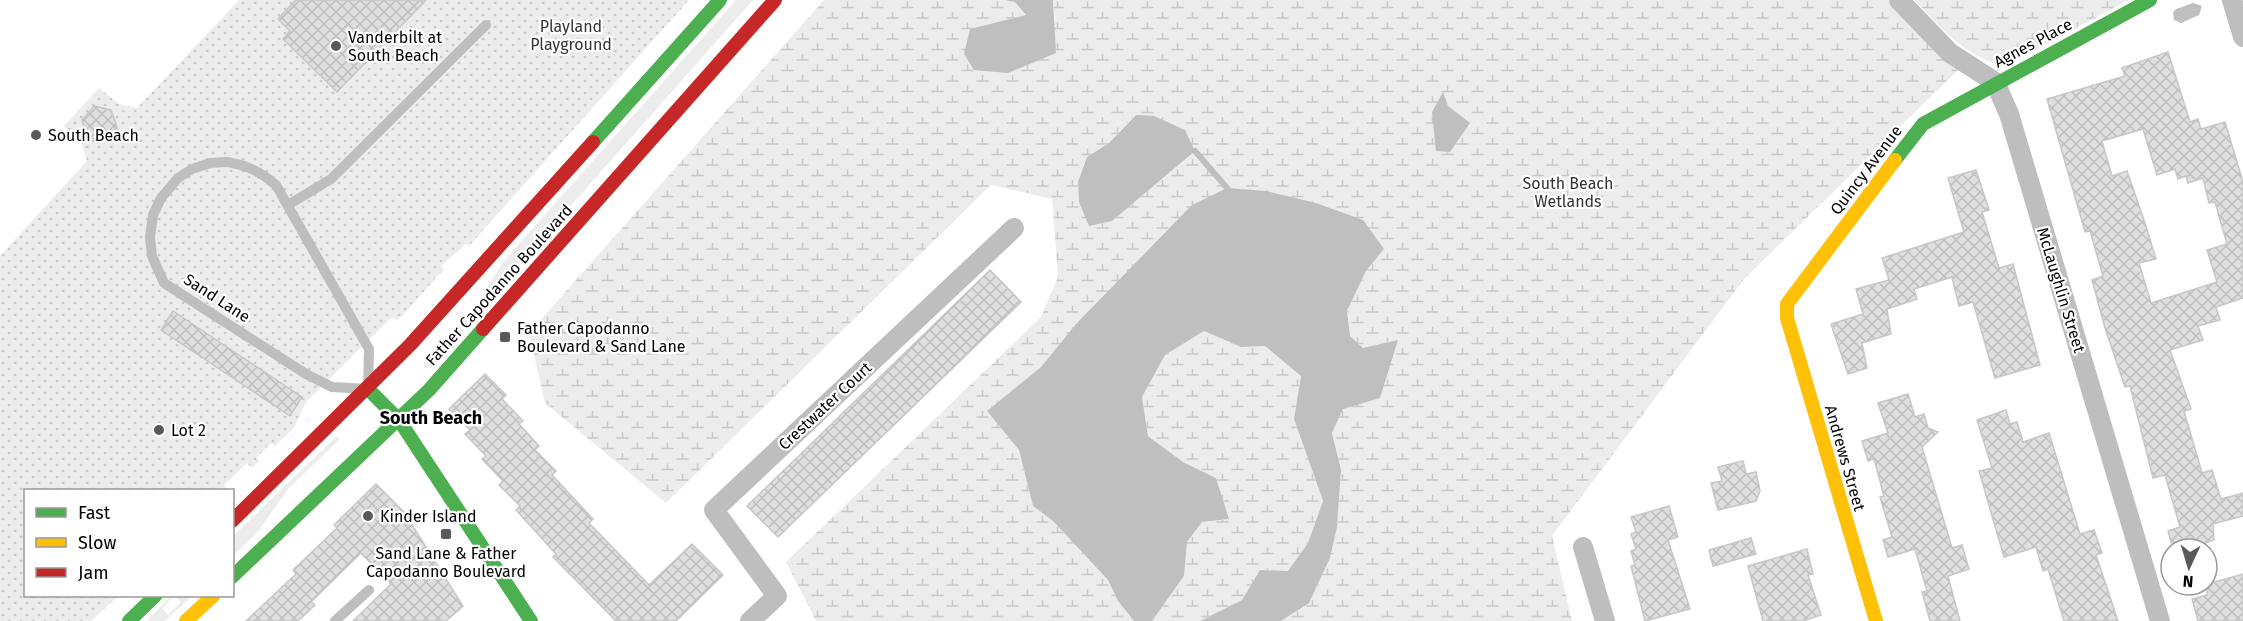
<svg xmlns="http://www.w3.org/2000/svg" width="2243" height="621" viewBox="0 0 2243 621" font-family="'Fira Sans',sans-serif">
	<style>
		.green { fill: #ececec }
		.wetland { fill: url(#wetland-marsh); fill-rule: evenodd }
		.park { fill: url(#park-dots) }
		.water { fill: #bfbfbf }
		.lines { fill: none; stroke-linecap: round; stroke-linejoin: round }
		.stream { stroke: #bfbfbf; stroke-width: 6 }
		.building { fill: url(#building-cross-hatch); stroke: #c7c7c7; stroke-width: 1.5; fill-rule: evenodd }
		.lane { stroke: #bebebe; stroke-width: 10 }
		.street { stroke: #bebebe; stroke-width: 20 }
		.fast { stroke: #4caf50; stroke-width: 14 }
		.slow { stroke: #ffc107; stroke-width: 14 }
		.jam { stroke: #c62828; stroke-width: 14 }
		.poi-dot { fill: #595959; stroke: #fff; stroke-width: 2 }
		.labels { text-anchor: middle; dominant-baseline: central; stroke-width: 4.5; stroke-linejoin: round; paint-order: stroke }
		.park-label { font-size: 16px; fill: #333; stroke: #fff }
		.poi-label { font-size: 16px; fill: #000; stroke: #fff; text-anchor: start }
		.street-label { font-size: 16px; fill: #000; stroke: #fff }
		.neighbourhood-label { font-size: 18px; font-weight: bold; fill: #000; stroke: #fff }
	</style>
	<defs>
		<pattern id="wetland-marsh" width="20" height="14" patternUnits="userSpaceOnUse" patternTransform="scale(1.5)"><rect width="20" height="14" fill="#ececec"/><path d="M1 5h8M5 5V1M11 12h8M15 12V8" fill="none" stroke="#c9c9c9"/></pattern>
		<pattern id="park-dots" width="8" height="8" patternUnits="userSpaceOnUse" patternTransform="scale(1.5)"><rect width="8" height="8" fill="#ececec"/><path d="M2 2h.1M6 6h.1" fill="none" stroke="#c9c9c9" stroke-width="1.8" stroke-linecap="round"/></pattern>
		<pattern id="building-cross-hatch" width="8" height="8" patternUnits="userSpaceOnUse" patternTransform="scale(1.5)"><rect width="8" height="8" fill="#dfdfdf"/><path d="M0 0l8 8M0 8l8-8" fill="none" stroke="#bebebe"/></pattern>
	</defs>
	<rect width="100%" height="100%" fill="#fff"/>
	<g class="green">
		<path d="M736 0H753L427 368 423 365 475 307 502 264 519 244Z"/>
		<path d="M337 436 340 439 288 489 259 530 233 556V536Z"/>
		<path d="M171 596H174L162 608 168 615 181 602 175 596H192L165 621H147Z"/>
	</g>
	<g class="wetland">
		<path d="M824 0H1004L1015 2 1026 15 970 29 1055 21 1053 0H1888L1958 70 1744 279 1552 536 1572 621H1281L1309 603 1330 558 1337 527 1341 470 1332 433 1343 409 1398 340 1363 348 1350 336 1347 311 1366 271 1384 249 1128 273 1076 324 1041 367 987 411 1019 450 1033 506 1053 521 1108 580 1118 601 1134 621H816L786 562 1041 317 1058 277 1052 199 991 185 666 503 545 403 529 333ZM1135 115 1195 151 1112 221 1079 202 1078 182 1087 157 1109 143Z"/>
		<path d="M1915 0H2129L2003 67C1963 53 1943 31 1915 0Z"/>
		<path d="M1204 331 1241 347 1265 346 1301 376 1294 419 1323 501 1308 543 1288 572 1260 570 1242 600 1200 621H1152L1184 576 1187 542 1202 522 1229 519 1216 478 1183 462 1148 436 1142 397 1165 355Z"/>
	</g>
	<path class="park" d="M239 0H689L469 246 466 244 441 266 444 269 402 316 397 320 391 318 306 402 294 428 275 446 271 443 256 458 259 461 252 468 247 463 224 485 226 490H26V596H118L91 621H0V256L87 161 81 143 64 126 99 88 119 104 137 108Z"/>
	<g class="water">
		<path d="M1004 0H1053L1056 53 1008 73 974 70 964 54 970 29 1026 15 1015 2Z"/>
		<path d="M2193 3 2202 6 2199 15 2181 23 2174 20 2173 12 2176 9Z"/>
		<path d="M1443 92 1448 106 1470 123 1450 152 1436 151 1432 112Z"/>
		<path d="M1136 115 1154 116 1185 130 1195 151 1112 221 1089 226 1079 202 1078 182 1087 157 1109 143Z"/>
		<path d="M1227 188 1266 191 1316 203 1363 220 1384 249 1366 271 1347 311 1350 336 1363 348 1398 340 1380 398 1343 409 1332 433 1341 470 1337 527 1330 558 1309 603 1281 621H1200L1242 600 1260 570 1288 571 1308 543 1323 501 1294 419 1301 376 1265 346 1241 347 1204 331 1165 355 1142 397 1148 436 1183 462 1216 478 1229 519 1202 522 1187 542 1184 576 1152 621H1134L1118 601 1108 580 1053 521 1033 506 1019 450 987 411 1041 367 1076 324 1192 205Z"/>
	</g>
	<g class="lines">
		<path class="stream" d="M1195 151 1227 188"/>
	</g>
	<g class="building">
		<path d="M296 0H426L337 92 283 39 290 31 278 19Z"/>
		<path d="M2168 52 2190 122 2198 119 2201 129 2225 122 2243 182V298L2216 307 2220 320 2198 326 2203 340 2170 350 2191 409 2184 411 2202 473 2212 470 2221 499 2243 493V516L2213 524 2214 540 2205 543 2207 549H2173L2168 531 2180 527 2165 475 2153 478 2130 386 2125 387 2105 328 2092 280 2103 276 2090 231 2085 232 2047 99 2125 76 2122 68ZM2143 129 2157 175 2175 169 2178 179 2186 176 2188 183 2203 178 2209 203 2215 202 2227 244 2207 250 2217 282 2151 303 2139 263 2156 259 2145 223 2127 171 2112 176 2102 141Z"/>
		<path d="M94 106 111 110 117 127 105 141 87 137 82 120Z"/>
		<path d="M1976 170 1989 210 1982 212 1999 268 2013 264 2040 365 1995 378 1973 302 1959 306 1952 277 1914 289 1917 299 1887 309 1891 334 1862 343 1867 368 1848 374 1831 324 1863 314 1856 289 1889 280 1882 258 1964 232 1948 178Z"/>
		<path d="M990 270 1021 302 778 537 747 506Z"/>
		<path d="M173 311 302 397 290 416 161 330Z"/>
		<path d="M485 374 506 395 502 399 523 421 519 424 539 446 535 450 556 471 552 475 593 519 589 523 649 585 692 544 723 575 676 621H616L553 557 556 554 516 510 520 506 499 485 503 481 482 459 486 456 465 434 470 430 449 409Z"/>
		<path d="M1908 394 1915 417 1924 414 1928 428 1938 432 1922 447 1952 548 1962 545 1969 569 1948 576 1960 621H1930L1922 592 1927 591 1915 549 1888 557 1883 540 1892 537 1880 497 1884 496 1874 459 1868 461 1862 441 1888 433 1878 403Z"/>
		<path d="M2006 410 2010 424 2017 422 2023 442 2049 433 2080 534 2094 530 2102 553 2096 555 2118 621H2064L2048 569 2043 571 2036 547 2004 557 1979 471 1992 468 1977 420Z"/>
		<path d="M1743 461 1746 474 1756 472 1760 491 1756 501 1718 510 1711 483 1722 481 1718 467Z"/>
		<path d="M376 484 404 512 463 606 446 621H353L391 584 361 553 311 602 315 605 298 621H246L296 574 293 570 337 528 334 525Z"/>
		<path d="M1669 506 1678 537 1668 540 1690 609 1645 621 1631 566 1635 565 1631 551 1636 549 1631 534 1636 532 1631 517Z"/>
		<path d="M1751 538 1756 554 1713 566 1709 550Z"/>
		<path d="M1807 549 1813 574 1808 575 1821 615 1803 621H1763L1748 566Z"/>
		<path d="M2243 574V621H2198L2192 599 2207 595V584Z"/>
	</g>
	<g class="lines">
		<g class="lane">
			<path d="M227 162C247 165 261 172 276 185L369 349 368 389 332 387 306 374 164 283 152 256 150 237 153 215 161 198 178 178 192 169 210 163Z"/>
			<path d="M288 205 331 179 486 25"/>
			<path d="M335 621 369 590"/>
		</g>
		<g class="street">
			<path d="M1899 0 1950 53 1995 82 2009 114 2160 621"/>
			<path d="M2232 0 2243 37"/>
			<path d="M1583 547 1605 621"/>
			<path d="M750 621 777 596 714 510 1014 228"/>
		</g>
		<g class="fast">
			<path d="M593 142 720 0"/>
			<path d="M1895 160 1923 124 2150 0"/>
			<path d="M368 389 399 420 531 621"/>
			<path d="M232 577 429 390 483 329"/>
			<path d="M129 621 155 596"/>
		</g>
		<g class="slow">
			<path d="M186 621 213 596"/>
			<path d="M1876 621 1787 318V304L1895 160"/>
		</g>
		<g class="jam">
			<path d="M483 329 775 0"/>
			<path d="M232 521 410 345 593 142"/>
		</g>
	</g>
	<g class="poi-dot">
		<circle cx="336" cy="46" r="6"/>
		<circle cx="36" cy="135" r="6"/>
		<rect x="499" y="331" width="12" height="12" rx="3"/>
		<circle cx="159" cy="430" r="6"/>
		<circle cx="368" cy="516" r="6"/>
		<rect x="440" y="528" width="12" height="12" rx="3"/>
	</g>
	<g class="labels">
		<g class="park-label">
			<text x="571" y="26">Playland<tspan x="571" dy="18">Playground</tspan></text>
			<text x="1568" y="183">South Beach<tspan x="1568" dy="18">Wetlands</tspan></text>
		</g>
		<g class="poi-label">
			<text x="348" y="37">Vanderbilt at<tspan x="348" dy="18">South Beach</tspan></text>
			<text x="48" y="135">South Beach</text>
			<text x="517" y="328">Father Capodanno<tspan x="517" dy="18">Boulevard &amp; Sand Lane</tspan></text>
			<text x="171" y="430">Lot 2</text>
			<text x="380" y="516">Kinder Island</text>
			<text x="446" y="553" text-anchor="middle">Sand Lane &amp; Father<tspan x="446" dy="18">Capodanno Boulevard</tspan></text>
		</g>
		<g class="street-label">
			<text transform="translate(2033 43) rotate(-28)">Agnes Place</text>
			<text transform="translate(1866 170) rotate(-53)">Quincy Avenue</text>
			<text transform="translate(499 285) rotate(-48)">Father Capodanno Boulevard</text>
			<text transform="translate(2061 290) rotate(73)">McLaughlin Street</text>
			<text transform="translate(217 298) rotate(33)">Sand Lane</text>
			<text transform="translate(825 406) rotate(-43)">Crestwater Court</text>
			<text transform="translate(1845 458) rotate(74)">Andrews Street</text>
		</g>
		<g class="neighbourhood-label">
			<text x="431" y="418">South Beach</text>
		</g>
	</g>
	<rect x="24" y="489" width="210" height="108" fill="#ffffff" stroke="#999999" stroke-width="1.5"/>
	<rect x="36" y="508" width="30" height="9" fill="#4caf50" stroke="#999999" stroke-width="1.5"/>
	<text x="78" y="519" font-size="18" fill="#000000">Fast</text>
	<rect x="36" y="538" width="30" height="9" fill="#ffc107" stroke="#999999" stroke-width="1.5"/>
	<text x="78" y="549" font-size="18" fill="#000000">Slow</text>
	<rect x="36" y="568" width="30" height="9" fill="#c62828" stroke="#999999" stroke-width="1.5"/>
	<text x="78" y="579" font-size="18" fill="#000000">Jam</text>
	<g transform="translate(2189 567) rotate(184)"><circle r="28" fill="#ffffff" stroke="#999999" stroke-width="1.5"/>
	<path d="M0-4.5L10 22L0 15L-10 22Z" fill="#595959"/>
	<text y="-9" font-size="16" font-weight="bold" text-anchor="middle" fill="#000000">N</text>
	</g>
</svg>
